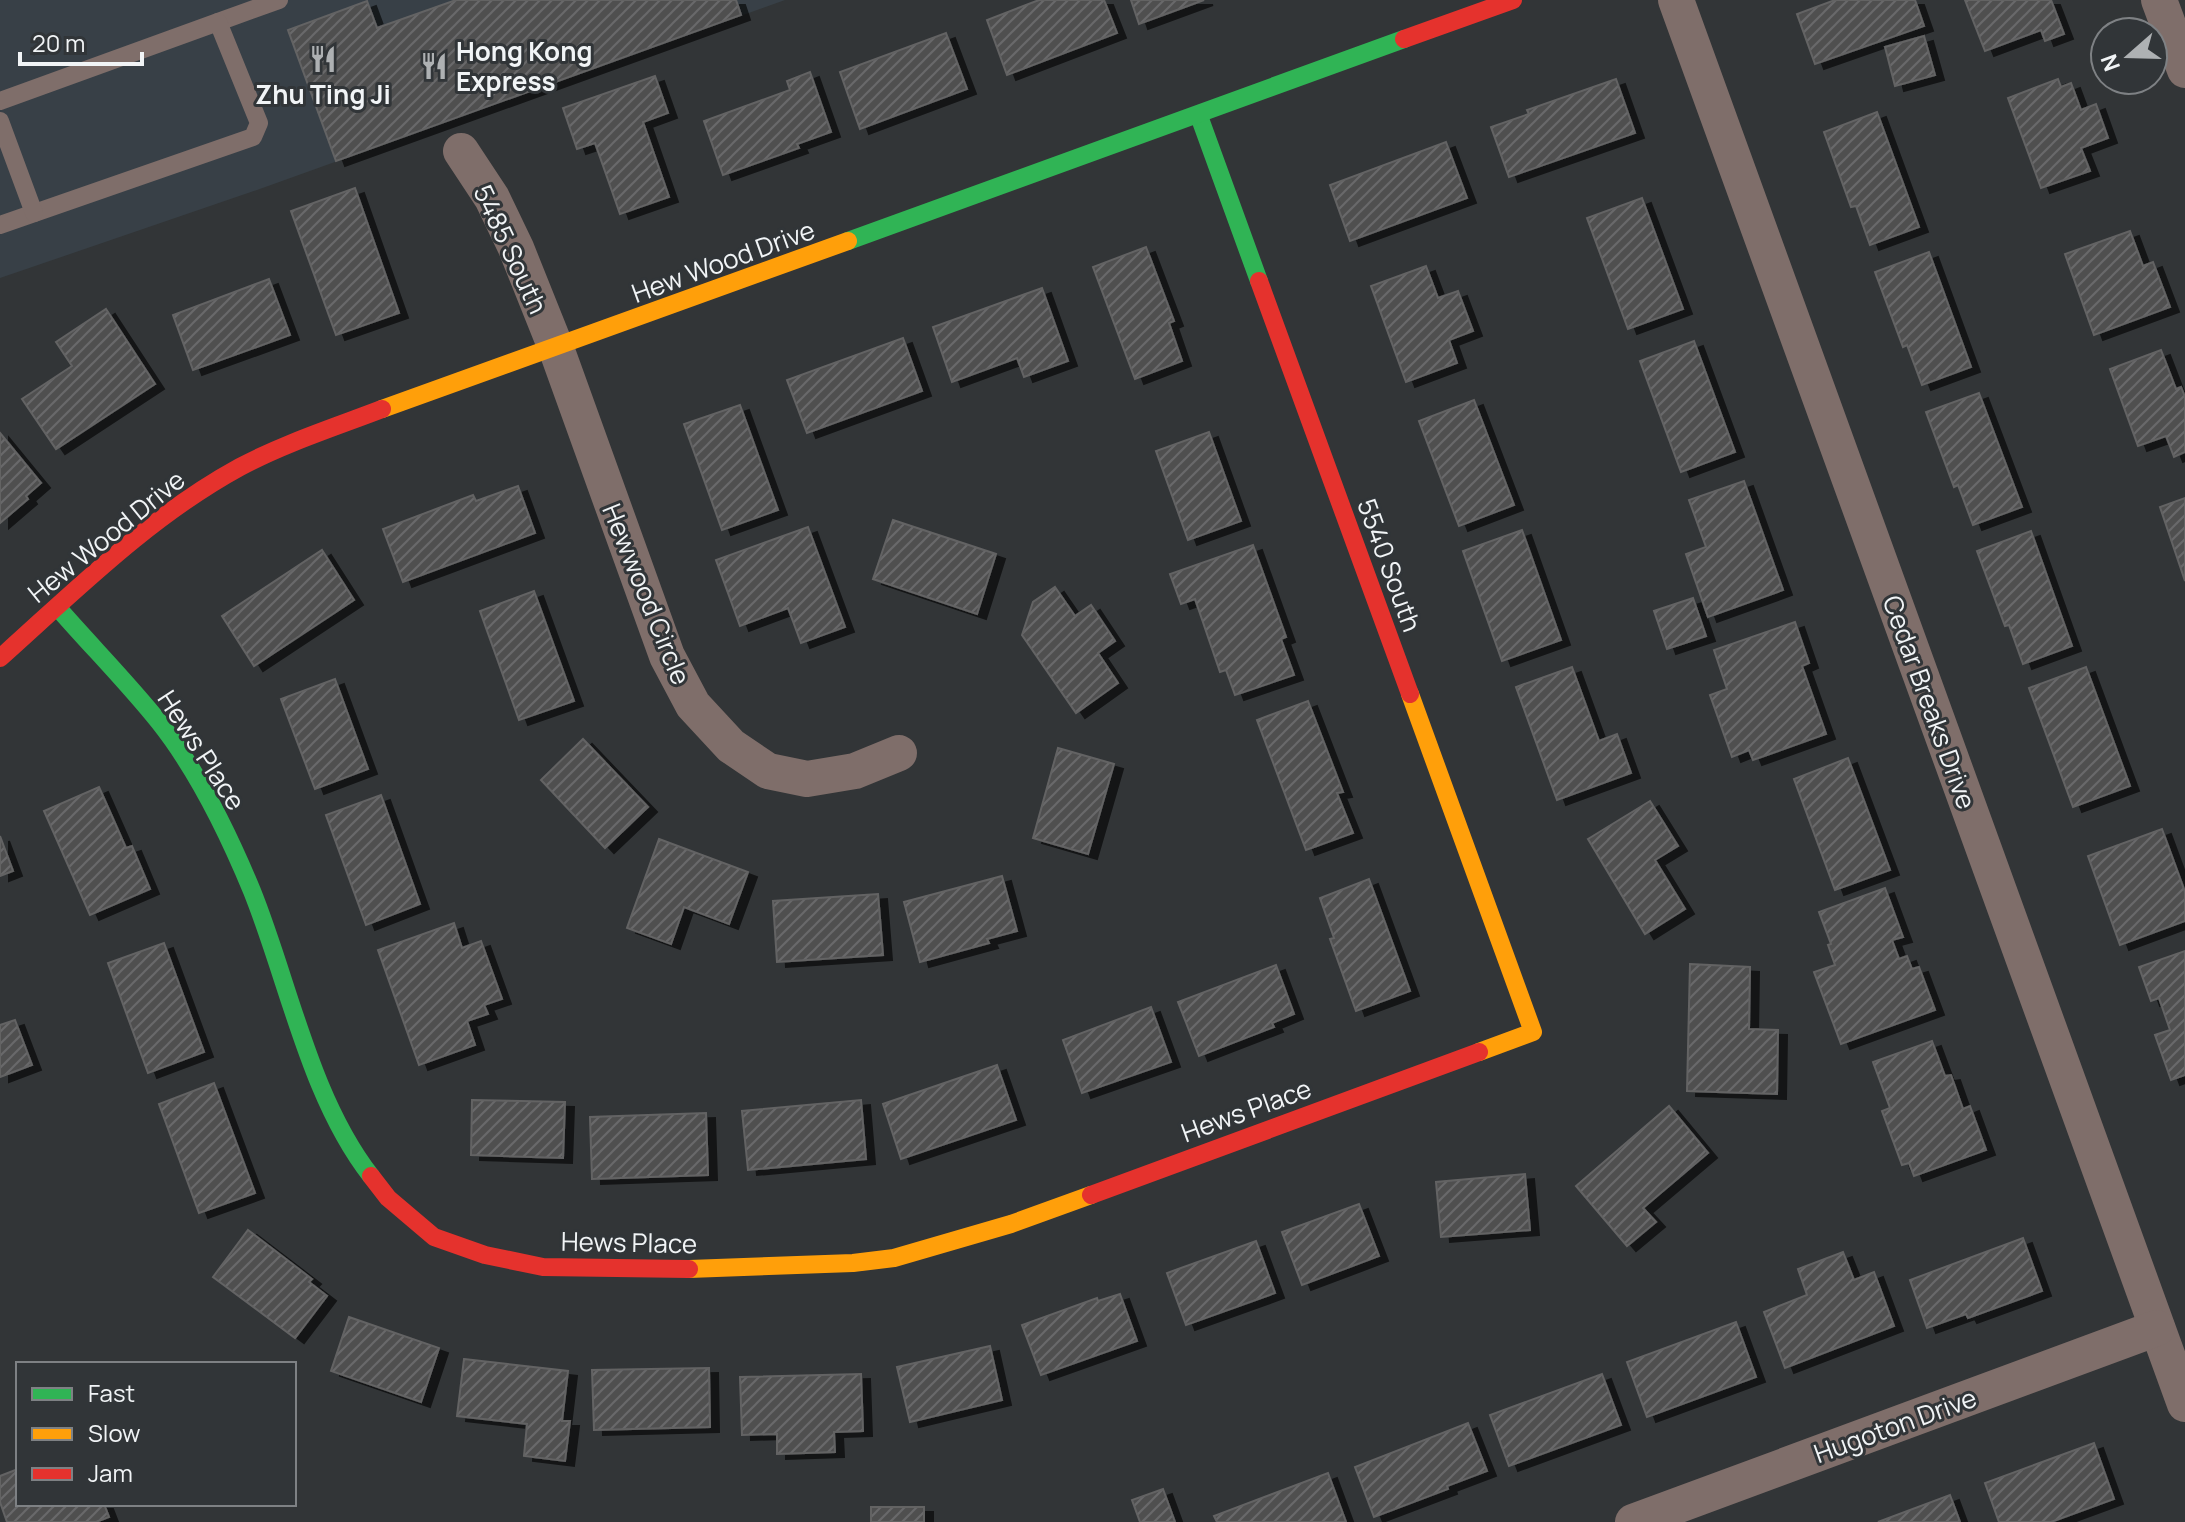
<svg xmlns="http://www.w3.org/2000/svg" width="2185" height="1522" viewBox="0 0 2185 1522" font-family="Manrope,sans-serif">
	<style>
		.built { fill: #384047 }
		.building { fill: url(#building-hatch); stroke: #636364; stroke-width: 2; filter: url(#shadow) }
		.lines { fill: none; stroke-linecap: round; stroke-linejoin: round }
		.lane { stroke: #7f6e6a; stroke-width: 18 }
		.street { stroke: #7f6e6a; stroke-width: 36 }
		.fast { stroke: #30b455; stroke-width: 18 }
		.slow { stroke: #ff9f0a; stroke-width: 18 }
		.jam { stroke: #e5322d; stroke-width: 18 }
		.labels { text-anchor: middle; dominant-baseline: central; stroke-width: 6; stroke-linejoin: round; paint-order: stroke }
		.poi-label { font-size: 26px; font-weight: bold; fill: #f1f4f6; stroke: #313538; text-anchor: start }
		.street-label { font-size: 26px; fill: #f1f4f6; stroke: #313538 }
	</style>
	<defs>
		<pattern id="building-hatch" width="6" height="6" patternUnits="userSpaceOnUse" patternTransform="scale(2)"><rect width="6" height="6" fill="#4f4f50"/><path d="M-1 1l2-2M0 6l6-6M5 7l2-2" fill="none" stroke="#69696a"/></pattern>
		<filter id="shadow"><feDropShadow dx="9" dy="5" stdDeviation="0" flood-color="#0009"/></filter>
	</defs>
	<rect width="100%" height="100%" fill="#323537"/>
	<path class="built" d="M0 0H785L257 190 0 278Z"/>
	<g class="building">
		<path d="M456 0H736L741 15 336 161 288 30 367 1 377 28Z"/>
		<path d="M1039 0H1104L1117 33 1007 75 987 20Z"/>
		<path d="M1131 0H1204L1139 24Z"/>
		<path d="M1835 0H1915L1924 26 1815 64 1797 14Z"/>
		<path d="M1965 0H2051L2064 34 2045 41 2041 30 1985 51Z"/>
		<path d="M946 33 967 89 860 129 840 72Z"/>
		<path d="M1924 36 1935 75 1895 86 1885 47Z"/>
		<path d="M810 72 831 132 797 144 799 148 723 175 704 121 790 90 787 81Z"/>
		<path d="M655 76 668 113 643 122 669 197 620 214 595 143 577 149 563 108Z"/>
		<path d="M1616 79 1635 133 1509 177 1491 127 1529 114 1527 110Z"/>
		<path d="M2058 79 2061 87 2071 83 2081 110 2096 104 2108 138 2081 148 2090 171 2041 188 2008 98Z"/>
		<path d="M1877 112 1919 227 1870 245 1856 206 1851 207 1824 132Z"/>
		<path d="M1446 142 1467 198 1350 241 1330 185Z"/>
		<path d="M355 188 399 313 336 335 291 211Z"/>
		<path d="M1642 198 1683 309 1628 329 1587 218Z"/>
		<path d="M2130 231 2143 266 2153 262 2170 307 2094 335 2065 254Z"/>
		<path d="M1146 247 1174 321 1169 323 1182 361 1135 379 1093 267Z"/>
		<path d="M1929 252 1971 367 1922 385 1907 345 1903 347 1875 272Z"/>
		<path d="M1426 266 1438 298 1458 291 1473 331 1449 340 1457 363 1406 382 1371 286Z"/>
		<path d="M269 279 290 335 193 370 173 315Z"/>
		<path d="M1042 288 1068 361 1024 377 1017 358 952 382 933 327Z"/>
		<path d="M106 309 155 384 56 449 22 399 72 366 56 342Z"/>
		<path d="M903 338 922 391 807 433 787 380Z"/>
		<path d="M1694 341 1735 452 1681 472 1640 361Z"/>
		<path d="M2161 350 2176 389 2181 387 2185 397V452L2174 457 2166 436 2138 446 2110 369Z"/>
		<path d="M1979 393 2022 507 1973 525 1958 485 1954 487 1926 412Z"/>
		<path d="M1474 400 1514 505 1459 526 1419 421Z"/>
		<path d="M740 405 778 510 722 530 684 424Z"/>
		<path d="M1209 432 1241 521 1188 540 1156 451Z"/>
		<path d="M0 433 41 483 26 496 28 499 0 523Z"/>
		<path d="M1744 481 1783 590 1708 617 1686 554 1706 547 1689 500Z"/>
		<path d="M518 486 535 533 403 582 383 529 473 495 476 501Z"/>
		<path d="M2185 498V581L2160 507Z"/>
		<path d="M893 520 996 554 977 614 873 579Z"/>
		<path d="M808 527 845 627 801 643 788 608 740 626 716 560Z"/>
		<path d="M1522 530 1561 640 1502 661 1463 551Z"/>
		<path d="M2031 531 2072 646 2023 664 2009 625 2005 626 1977 551Z"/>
		<path d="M1253 545 1286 637 1281 639 1294 675 1235 695 1226 670 1220 672 1195 599 1181 604 1170 574Z"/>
		<path d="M322 550 354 600 254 666 222 616Z"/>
		<path d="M1055 587 1075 616 1091 605 1115 641 1098 653 1118 683 1076 713 1022 635 1033 602Z"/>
		<path d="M534 591 574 701 519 720 480 611Z"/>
		<path d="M1693 598 1706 636 1667 649 1654 611Z"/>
		<path d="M1795 622 1809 663 1802 666 1826 734 1753 760 1749 750 1732 757 1710 695 1727 689 1714 650Z"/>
		<path d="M1572 667 1599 741 1617 734 1631 773 1557 800 1516 687Z"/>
		<path d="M2086 667 2130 786 2073 807 2029 688Z"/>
		<path d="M335 679 368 769 315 789 281 699Z"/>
		<path d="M1308 701 1343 792 1337 793 1353 833 1306 850 1257 720Z"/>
		<path d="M583 739 648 807 605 848 541 780Z"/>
		<path d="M1058 748 1114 764 1088 854 1033 838Z"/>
		<path d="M1848 758 1890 870 1835 890 1794 779Z"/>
		<path d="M99 787 126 848 132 846 150 889 90 915 44 811Z"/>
		<path d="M381 795 420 904 366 925 326 815Z"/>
		<path d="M1650 801 1678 846 1655 860 1685 909 1645 934 1588 839Z"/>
		<path d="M2162 829 2185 892V921L2120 945 2088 856Z"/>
		<path d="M0 836 13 871 0 876Z"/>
		<path d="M659 839 748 872 729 924 684 907 671 944 627 928Z"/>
		<path d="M1002 876 1017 931 987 939 989 943 920 962 904 902Z"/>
		<path d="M1369 879 1410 991 1356 1011 1330 939 1334 938 1320 898Z"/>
		<path d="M1885 888 1903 937 1892 940 1899 959 1907 956 1912 969 1919 967 1935 1010 1841 1044 1814 972 1835 965 1828 945 1831 944 1819 912Z"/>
		<path d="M878 894 883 955 777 962 773 901Z"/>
		<path d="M454 923 462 948 481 941 502 999 484 1005 488 1014 467 1021 475 1045 419 1065 378 950Z"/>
		<path d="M164 943 204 1052 148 1073 108 963Z"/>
		<path d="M2185 951V1075L2171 1080 2155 1035 2170 1030 2159 998 2151 1001 2139 967Z"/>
		<path d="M1690 964 1750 967 1749 1029 1778 1030 1777 1094 1687 1091Z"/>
		<path d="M1276 965 1294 1014 1272 1023 1274 1027 1199 1056 1178 1002Z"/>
		<path d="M1151 1007 1171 1062 1082 1093 1063 1040Z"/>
		<path d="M15 1020 32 1065 0 1077V1025Z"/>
		<path d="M1932 1041 1945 1076 1951 1075 1963 1109 1970 1106 1986 1150 1914 1176 1909 1163 1902 1165 1882 1111 1890 1108 1873 1062Z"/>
		<path d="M997 1065 1016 1120 901 1159 883 1104Z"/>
		<path d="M214 1083 255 1193 199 1213 159 1104Z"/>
		<path d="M472 1100 565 1102 563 1158 471 1155Z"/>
		<path d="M861 1100 866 1159 748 1170 742 1111Z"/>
		<path d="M1669 1106 1708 1153 1643 1208 1656 1222 1627 1246 1576 1186Z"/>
		<path d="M706 1113 708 1175 592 1179 590 1117Z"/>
		<path d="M1525 1174 1530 1230 1441 1237 1436 1182Z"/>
		<path d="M1359 1204 1379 1256 1302 1285 1282 1232Z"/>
		<path d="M248 1230 312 1279 309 1282 327 1296 295 1338 213 1277Z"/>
		<path d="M2023 1238 2042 1291 1968 1318 1966 1314 1927 1328 1910 1280Z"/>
		<path d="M1256 1241 1275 1293 1186 1325 1167 1273Z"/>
		<path d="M1843 1252 1854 1280 1874 1272 1894 1326 1785 1368 1764 1312 1807 1295 1798 1269Z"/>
		<path d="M1120 1294 1137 1341 1041 1375 1022 1325 1097 1298 1098 1301Z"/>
		<path d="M349 1317 439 1348 421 1402 331 1371Z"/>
		<path d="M1736 1322 1756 1377 1647 1417 1627 1362Z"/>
		<path d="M990 1346 1002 1400 910 1422 897 1367Z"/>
		<path d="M464 1359 568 1371 562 1421H570L565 1461 524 1456 527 1424 457 1416Z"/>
		<path d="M709 1368 710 1427 594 1430 592 1370Z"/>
		<path d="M861 1374 863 1431 834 1432 835 1452 777 1454V1434L742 1435 740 1377Z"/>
		<path d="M1602 1374 1621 1425 1509 1466 1490 1415Z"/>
		<path d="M1468 1423 1487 1471 1447 1486 1448 1489 1374 1517 1355 1467Z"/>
		<path d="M2094 1443 2114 1499 2051 1522H1999L1985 1483Z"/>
		<path d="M18 1469V1504H104L109 1517 96 1522H7L0 1502V1476Z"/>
		<path d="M1328 1473 1346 1522H1217L1214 1516Z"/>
		<path d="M1163 1489 1175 1522H1140L1132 1500Z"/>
		<path d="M1950 1495 1960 1522H1878Z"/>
		<rect x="871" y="1507" width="53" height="15"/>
	</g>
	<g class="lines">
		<g class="lane">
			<path d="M218 22 279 0"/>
			<path d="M0 101 218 22 259 123 253 137 0 225"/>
			<path d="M0 121 34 213"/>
		</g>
		<g class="street">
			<path d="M1676 0 2185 1404"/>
			<path d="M2159 0 2185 70"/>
			<path d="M461 151 492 198 516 248 556 348 667 656 693 705 731 746 768 771 807 779 855 771 899 753"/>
			<path d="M1633 1522 2157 1328"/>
		</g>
		<g class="fast">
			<path d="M1199 116 1259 281"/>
			<path d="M848 241 1404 39"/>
			<path d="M58 608C91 646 127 682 159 722 198 771 228 833 252 891 289 983 310 1098 371 1176"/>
		</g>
		<g class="slow">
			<path d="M382 409 848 241"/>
			<path d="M1410 694 1533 1032 1479 1052"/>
			<path d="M689 1269 853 1263 894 1258 1011 1224 1091 1195"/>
		</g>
		<g class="jam">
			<path d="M1404 39 1513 0"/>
			<path d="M1259 281 1410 694"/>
			<path d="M0 658C76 590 150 516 240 467 285 443 335 427 382 409"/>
			<path d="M371 1176 388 1198 434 1237 485 1255 543 1267 689 1269"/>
			<path d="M1091 1195 1479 1052"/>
		</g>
	</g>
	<defs>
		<g id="restaurant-bare" transform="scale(2.16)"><path d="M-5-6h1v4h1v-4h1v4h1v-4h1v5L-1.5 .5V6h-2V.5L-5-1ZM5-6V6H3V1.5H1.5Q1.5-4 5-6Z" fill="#aeb1b3" stroke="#313538" stroke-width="2.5" paint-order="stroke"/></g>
	</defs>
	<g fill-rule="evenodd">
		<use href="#restaurant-bare" x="323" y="59"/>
		<use href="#restaurant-bare" x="434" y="66"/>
	</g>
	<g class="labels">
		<g class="poi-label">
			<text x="456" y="51">Hong Kong<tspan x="456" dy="30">Express</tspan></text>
			<text x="323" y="94" text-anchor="middle">Zhu Ting Ji</text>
		</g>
		<g class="street-label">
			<text transform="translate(511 249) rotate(65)">5485 South</text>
			<text transform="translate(723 261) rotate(-20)">Hew Wood Drive</text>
			<text transform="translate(106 536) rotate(-39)">Hew Wood Drive</text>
			<text transform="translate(1390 565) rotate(70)">5540 South</text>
			<text transform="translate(647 594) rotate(68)">Hewwood Circle</text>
			<text transform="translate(1930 702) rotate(70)">Cedar Breaks Drive</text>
			<text transform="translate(202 750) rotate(57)">Hews Place</text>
			<text transform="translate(1246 1110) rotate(-20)">Hews Place</text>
			<text transform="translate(629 1242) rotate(1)">Hews Place</text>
			<text transform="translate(1895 1425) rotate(-20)">Hugoton Drive</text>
		</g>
	</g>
	<rect x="16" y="1362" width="280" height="144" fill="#313538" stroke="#7e8184" stroke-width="2"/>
	<rect x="32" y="1388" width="40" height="12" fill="#30b455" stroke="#7e8184" stroke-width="2"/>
	<text x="88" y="1402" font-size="24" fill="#f1f4f6">Fast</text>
	<rect x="32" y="1428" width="40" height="12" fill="#ff9f0a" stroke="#7e8184" stroke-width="2"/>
	<text x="88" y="1442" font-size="24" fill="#f1f4f6">Slow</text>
	<rect x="32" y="1468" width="40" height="12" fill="#e5322d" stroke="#7e8184" stroke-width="2"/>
	<text x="88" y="1482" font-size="24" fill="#f1f4f6">Jam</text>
	<g transform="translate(2129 56) rotate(250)"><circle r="38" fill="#313538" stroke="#7e8184" stroke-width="2"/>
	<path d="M0-6L14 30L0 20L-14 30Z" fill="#aeb1b3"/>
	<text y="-12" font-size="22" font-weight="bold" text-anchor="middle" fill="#f1f4f6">N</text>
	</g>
	<path d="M20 52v12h122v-12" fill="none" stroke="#f1f4f6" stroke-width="4"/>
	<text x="32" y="52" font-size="24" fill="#f1f4f6" stroke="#313538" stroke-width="6" paint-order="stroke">20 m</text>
</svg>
